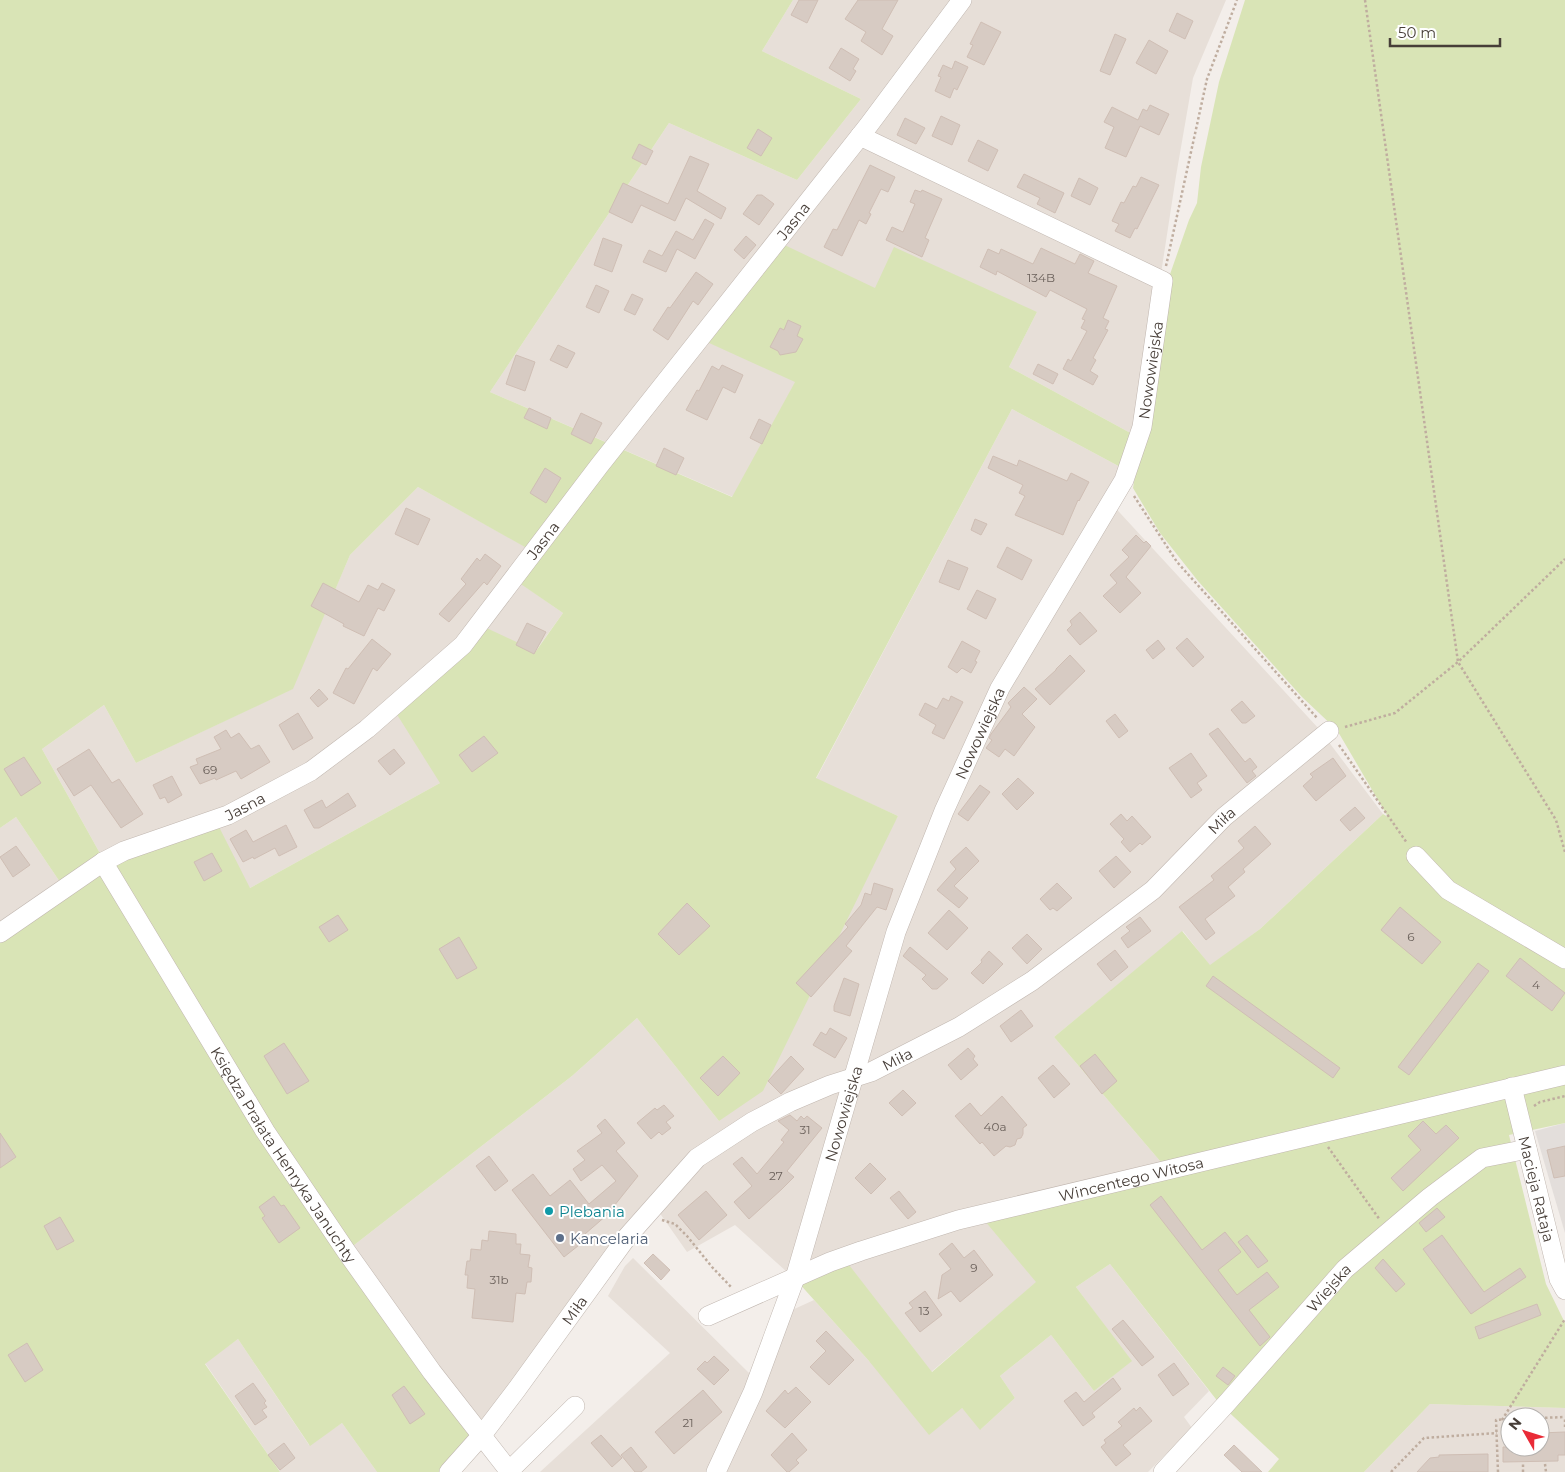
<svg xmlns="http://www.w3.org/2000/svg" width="1565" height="1472" viewBox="0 0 1565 1472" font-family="Montserrat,sans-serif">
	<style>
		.residential { fill: #e7dfd8; fill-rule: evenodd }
		.industrial { fill: #e3dedb }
		.green { fill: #d9e4b6 }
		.building { fill: #d7cbc3; stroke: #cfbeb4 }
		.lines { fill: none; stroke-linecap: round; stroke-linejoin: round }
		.minor-casing { stroke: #c1b7b0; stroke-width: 20 }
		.path { stroke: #bfad9f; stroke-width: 2.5; stroke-dasharray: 2.5 2.5; stroke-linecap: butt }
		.minor { stroke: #fff; stroke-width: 19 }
		.culture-dot { fill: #0f9aa8; stroke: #fff; stroke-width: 2 }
		.service-dot { fill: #5c6f8a; stroke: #fff; stroke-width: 2 }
		.labels { text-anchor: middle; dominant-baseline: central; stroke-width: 4; stroke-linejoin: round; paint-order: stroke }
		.number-label { font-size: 12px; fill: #6b615b }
		.street-label { font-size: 15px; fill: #473e38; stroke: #fff }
		.culture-label { font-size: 15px; fill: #0d838f; stroke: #fff; text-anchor: start }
		.service-label { font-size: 15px; fill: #4e5e75; stroke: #fff; text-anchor: start }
	</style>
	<rect width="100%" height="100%" fill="#f3eeea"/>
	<g class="residential">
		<path d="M793 0H1226L1193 78 1176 176 1136 436 1009 367 1037 312 875 288 697 337 796 381 733 497 490 392 669 123 797 180 861 99 762 51Z"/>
		<path d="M1012 409 1124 469 1109 501 1319 729 1383 814 1260 929 1210 966 1183 931 1054 1037 1166 1168 980 1214 1037 1282 931 1372 846 1262 797 1281 735 1225 687 1252 659 1212 488 1439 349 1249 572 1076 637 1018 719 1121 898 816 816 779Z"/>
		<path d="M418 487 533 551 513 578 563 613 440 783 250 888 102 857 42 749 104 705 136 763 292 689 350 555Z"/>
		<path d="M16 817 62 885 0 930V828Z"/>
		<path d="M633 1258 751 1375 706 1472H540L670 1353 608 1296 625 1266Z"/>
		<path d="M1110 1264 1209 1391 1184 1417 1192 1428 1148 1472H725L790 1311 814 1300 869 1361 962 1408 981 1429 1015 1398 1000 1376 1051 1335 1094 1391 1131 1361 1076 1287Z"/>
		<path d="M238 1339 309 1445 342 1423 377 1472H280L205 1363Z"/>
		<path d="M1430 1404 1565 1408V1472H1364ZM1510 1417H1540V1447H1510Z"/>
	</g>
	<path class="industrial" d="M1565 1123V1233L1535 1131Z"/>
	<g class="green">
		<path d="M0 0H793L762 51 861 99 797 180 669 123 490 392 732 497 795 382 696 337 774 240 875 288 894 247 1037 312 1009 367 1136 436 1124 469 1012 409 816 778 898 816 763 1091 719 1121 637 1018 572 1076 349 1249 480 1427 441 1472H377L342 1423 310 1446 238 1339 205 1364 280 1472H0V938L129 852 217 823 250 888 440 783 391 705 478 624 536 651 563 613 512 578 532 551 418 487 350 555 293 689 136 763 104 705 42 749 102 857 62 885 16 817 0 828Z"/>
		<path d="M1245 0H1565V1123L1509 1135 1546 1284 1565 1323V1408L1430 1404 1364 1472H1268L1279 1459 1219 1403 1110 1264 1076 1287 1132 1361 1094 1391 1051 1335 1000 1376 1015 1398 980 1430 962 1408 929 1435 869 1361 797 1281 846 1261 932 1372 1036 1282 979 1214 1166 1168 1054 1037 1182 931 1210 965 1260 929 1383 814 1388 817 1337 730 1302 697 1198 581 1160 533 1133 488 1168 280 1189 220 1197 203 1201 167 1219 82Z"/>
	</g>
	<g class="building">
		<path d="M799 0H818L807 23 791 15Z"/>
		<path d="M858 0H898L882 29 893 36 882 55 861 41 866 32 845 19Z"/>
		<path d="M1177 13 1193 21 1185 39 1169 31Z"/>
		<path d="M981 22 1001 32 984 65 967 57 973 45 970 44Z"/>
		<path d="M1115 34 1126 39 1110 75 1100 71Z"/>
		<path d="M1149 40 1168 51 1156 74 1136 63Z"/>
		<path d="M841 48 859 59 853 69 856 71 850 81 829 68Z"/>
		<path d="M955 61 968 67 957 90 954 88 950 98 935 91 941 77 938 76 943 65 952 69Z"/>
		<path d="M1150 105 1169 114 1159 135 1140 126 1126 157 1105 148 1114 127 1104 122 1112 107 1138 120 1143 109 1147 111Z"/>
		<path d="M941 116 960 125 952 145 932 136Z"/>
		<path d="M905 118 925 128 916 144 897 135Z"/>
		<path d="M758 129 772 138 761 156 747 148Z"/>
		<path d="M978 140 998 150 988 171 968 161Z"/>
		<path d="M639 144 653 151 646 165 632 158Z"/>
		<path d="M690 156 709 164 697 191 726 208 721 219 686 198 675 221 641 205 632 223 609 212 623 183 668 204Z"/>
		<path d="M870 165 895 177 888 192 881 189 869 213 871 214 866 224 859 220 842 256 824 247 833 229 837 230Z"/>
		<path d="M1024 174 1064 193 1055 213 1037 204 1040 198 1017 187Z"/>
		<path d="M1141 177 1159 185 1137 229 1135 228 1130 238 1115 231 1119 224 1112 221 1121 202 1124 203 1133 186 1136 187Z"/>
		<path d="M1079 178 1098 188 1090 205 1071 196Z"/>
		<path d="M915 190 921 192 922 190 942 199 925 238 929 240 922 257 886 240 892 227 903 232 915 204 910 202Z"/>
		<path d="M757 195H762L774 204 759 225 743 214Z"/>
		<path d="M705 219 714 224 695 259 677 249 666 272 643 262 649 250 662 256 676 231 693 240Z"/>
		<path d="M746 236 756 245 744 259 734 250Z"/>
		<path d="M603 238 622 245 612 272 594 265Z"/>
		<path d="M1041 248 1075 264 1080 254 1094 261 1088 273 1117 286 1103 318 1109 321 1105 329 1108 330 1093 358 1096 360 1090 371 1098 376 1093 385 1063 369 1068 359 1071 361 1087 331 1081 328 1085 320 1082 319 1087 309 1050 290 1046 297 997 271 996 275 980 267 988 249 999 254 1001 249 1033 264Z"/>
		<path d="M696 272 713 284 698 305 693 301 668 340 653 330 668 307 670 308Z"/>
		<path d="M596 285 609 291 599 313 586 307Z"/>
		<path d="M632 294 643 299 635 315 624 310Z"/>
		<path d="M788 320 801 326 797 336 803 339 796 352 780 355 778 351 770 347 780 328 784 330Z"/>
		<path d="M558 345 575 353 567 368 550 360Z"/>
		<path d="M516 355 535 362 525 391 506 384Z"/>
		<path d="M1038 364 1058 374 1053 384 1033 374Z"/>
		<path d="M722 365 743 375 735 393 723 387 707 420 686 410 697 390 699 391 712 366 719 370Z"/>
		<path d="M529 408 551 418 547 429 524 418Z"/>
		<path d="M581 413 602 423 591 444 571 434Z"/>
		<path d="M759 419 771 425 762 444 750 438Z"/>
		<path d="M664 448 684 458 676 475 656 466Z"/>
		<path d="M993 456 1017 466 1019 460 1067 481 1071 473 1089 482 1079 501 1078 500 1063 535 1015 515 1025 496 1019 493 1023 485 988 468Z"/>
		<path d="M545 468 561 478 546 503 530 493Z"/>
		<path d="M406 508 430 519 418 545 395 534Z"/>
		<path d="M975 519 987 524 981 535 971 530Z"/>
		<path d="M1136 535 1144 543 1146 541 1151 546 1126 577 1141 593 1120 613 1103 596 1117 583 1110 575 1129 557 1122 550Z"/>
		<path d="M1007 547 1032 560 1022 580 997 567Z"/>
		<path d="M485 554 501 566 487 585 484 582 449 622 439 614 466 584 461 579 477 558 480 561Z"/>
		<path d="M948 560 968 568 959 590 939 582Z"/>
		<path d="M323 583 359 602 368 585 378 590 382 583 395 590 384 611 378 608 364 636 343 626 344 624 311 606Z"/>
		<path d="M977 590 996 599 986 619 967 609Z"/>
		<path d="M1080 612 1097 631 1080 645 1067 630 1072 625 1070 621Z"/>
		<path d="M527 623 546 632 534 654 516 645Z"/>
		<path d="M1187 638 1204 657 1193 667 1176 648Z"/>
		<path d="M372 639 391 654 377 671 373 668 354 704 333 693 346 668 348 669Z"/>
		<path d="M1158 640 1165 649 1153 659 1146 650Z"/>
		<path d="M962 641 980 651 975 661 977 662 971 673 962 668 957 673 948 667Z"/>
		<path d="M1070 655 1085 671 1050 705 1035 689 1056 670V669Z"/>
		<path d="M1024 687 1037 699 1022 714 1035 727 1014 756 1005 749 999 757 986 748 992 740 989 738 991 734 1011 707 1008 703Z"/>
		<path d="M319 689 328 699 318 707 310 698Z"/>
		<path d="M951 696 963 702 944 739 932 733 936 725 919 715 925 703 937 709 943 698 949 701Z"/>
		<path d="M1242 701 1255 716 1246 723H1242L1231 710Z"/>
		<path d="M298 713 313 738 293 750 279 725Z"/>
		<path d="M1115 714 1128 731 1119 738 1106 721Z"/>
		<path d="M1218 728 1245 762 1250 758 1257 767 1252 771 1256 776 1247 783 1209 734Z"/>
		<path d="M226 730 231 738 239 733 251 749 259 745 270 762 241 779 236 771 216 780 215 778 200 784 190 767 198 764 196 759 221 749 214 737Z"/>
		<path d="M484 736 498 753 472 772 459 755Z"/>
		<path d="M89 749 112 783 119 779 143 814 121 828 91 785 74 796 57 769Z"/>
		<path d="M394 749 405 763 390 775 378 761Z"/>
		<path d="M1191 753 1207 776 1197 783 1202 790 1191 798 1169 768Z"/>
		<path d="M24 757 41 783 21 796 4 769Z"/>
		<path d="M1333 758 1346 776 1316 801 1303 786 1313 777 1310 774Z"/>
		<path d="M172 776 182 795 168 803 165 797 160 799 153 785Z"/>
		<path d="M1018 778 1034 793 1017 810 1002 794Z"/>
		<path d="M980 785 990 792 968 821 958 814Z"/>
		<path d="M348 793 356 806 319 828H314L304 810 322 800 326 808Z"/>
		<path d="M1355 807 1365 818 1350 831 1340 820Z"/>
		<path d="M1121 814 1127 821 1132 816 1151 837 1142 845 1140 843 1130 852 1121 842 1124 839 1110 824Z"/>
		<path d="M286 825 297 847 279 856 275 848 254 859 253 857 243 862 230 839 246 830 253 842Z"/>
		<path d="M1255 826 1271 844 1243 869 1245 872 1228 887 1235 896 1205 919 1215 933 1206 940 1179 907 1214 880 1211 876 1244 848 1238 841Z"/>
		<path d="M16 846 30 865 13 877 0 857Z"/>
		<path d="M966 847 979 861 954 886 968 898 959 908 937 890 956 869 950 862Z"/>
		<path d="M212 853 222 871 204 881 194 862Z"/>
		<path d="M1116 856 1131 872 1114 888 1099 871Z"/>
		<path d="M874 883 893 889 886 910 877 907 846 946 852 951 811 997 796 983 848 927 845 924 861 905 865 893 871 895Z"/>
		<path d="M1057 883 1072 898 1057 911 1053 908 1050 910 1040 899Z"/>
		<path d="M687 903 710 926 679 955 658 934Z"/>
		<path d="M1400 907 1441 942 1422 964 1381 930Z"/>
		<path d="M949 910 968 928 947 950 928 933Z"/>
		<path d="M338 915 348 930 329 942 319 927Z"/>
		<path d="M1140 917 1151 931 1128 948 1121 938 1130 931 1126 927Z"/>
		<path d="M1027 934 1042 949 1027 964 1012 948Z"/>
		<path d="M459 937 477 968 457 979 439 949Z"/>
		<path d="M910 947 948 979 937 989H932L922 979 926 975 903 956Z"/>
		<path d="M1115 950 1128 967 1111 981 1097 964Z"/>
		<path d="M989 951 1003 964 983 984 971 973 982 962 981 960Z"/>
		<path d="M1520 958 1565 993 1552 1011 1506 976Z"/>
		<path d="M1478 963 1489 971 1409 1075 1398 1067Z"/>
		<path d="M1213 976 1340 1068 1333 1078 1206 986Z"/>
		<path d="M844 978 859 984 850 1016 834 1011V1006Z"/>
		<path d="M1021 1010 1033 1026 1011 1042 1000 1026Z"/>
		<path d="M830 1028 847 1038 835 1058 813 1045 821 1032 826 1035Z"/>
		<path d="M284 1043 309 1081 287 1094 264 1056Z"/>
		<path d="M968 1048 975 1056 973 1059 978 1065 961 1080 948 1065Z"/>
		<path d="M1095 1054 1117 1081 1102 1094 1080 1066Z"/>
		<path d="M723 1056 740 1073 718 1096 700 1078Z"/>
		<path d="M791 1056 804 1069 781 1094 768 1081Z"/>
		<path d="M1053 1065 1070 1084 1054 1098 1038 1078Z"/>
		<path d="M903 1090 916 1103 902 1116 889 1103Z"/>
		<path d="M1002 1096 1027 1125 1023 1128V1134L1021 1138 1017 1139 1015 1145 1010 1147 1006 1146 994 1156 982 1142 980 1144 955 1116 970 1103 981 1116Z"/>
		<path d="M664 1105 674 1116 666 1122 671 1128 662 1135 659 1132 651 1139 637 1123 655 1108 657 1110Z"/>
		<path d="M790 1115 797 1121 801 1116 804 1119 807 1116 822 1128 787 1171 794 1177 782 1189 749 1219 734 1202 752 1186 733 1164 742 1157 757 1174 784 1142 781 1140 789 1130 778 1121Z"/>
		<path d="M605 1119 625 1143 616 1151 638 1176 614 1206 615 1208 585 1234 588 1238 564 1257 512 1190 533 1174 550 1196 570 1180 589 1204 616 1181 602 1165 581 1181 573 1169 585 1160 577 1151 602 1133 597 1126Z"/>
		<path d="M1423 1121 1436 1134 1446 1125 1459 1138 1403 1191 1391 1178 1421 1150 1408 1136Z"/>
		<path d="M0 1133 16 1157 0 1168Z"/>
		<path d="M1565 1146V1176L1554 1178 1547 1150Z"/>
		<path d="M489 1156 508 1181 495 1191 476 1166Z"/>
		<path d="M870 1163 886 1179 871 1194 855 1178Z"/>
		<path d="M706 1191 727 1215 699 1240 678 1215Z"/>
		<path d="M899 1191 916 1212 908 1219 890 1198Z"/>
		<path d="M274 1196 281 1206 284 1205 300 1228 279 1243 262 1218 265 1216 259 1207Z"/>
		<path d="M1161 1196 1202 1250 1225 1232 1241 1252 1218 1270 1237 1295 1267 1272 1279 1287 1249 1310 1270 1337 1260 1346 1150 1205Z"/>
		<path d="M1437 1208 1445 1217 1426 1232 1419 1223Z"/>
		<path d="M60 1217 74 1241 57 1250 44 1226Z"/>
		<path d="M489 1231 516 1234V1244H521L520 1254 530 1255 528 1267 532 1268 531 1282H527L525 1294 516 1293 513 1322 472 1318 475 1289 467 1288 468 1275H465L467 1261H470L471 1249 481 1250 482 1240 488 1241Z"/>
		<path d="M1247 1235 1268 1261 1258 1268 1238 1242Z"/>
		<path d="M1442 1235 1484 1292 1520 1268 1526 1277 1471 1314 1423 1249Z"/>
		<path d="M952 1243 964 1258 974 1250 993 1275 960 1302 951 1291 938 1299 942 1275 951 1269 939 1254Z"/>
		<path d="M653 1254 670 1270 661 1280 644 1263Z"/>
		<path d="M1383 1259 1405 1284 1396 1292 1375 1268Z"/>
		<path d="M925 1291 942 1315 920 1332 905 1313 913 1308 909 1303Z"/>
		<path d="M1537 1304 1541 1315 1479 1339 1475 1327Z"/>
		<path d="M1123 1320 1154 1357 1142 1366 1112 1329Z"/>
		<path d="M826 1331 854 1360 829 1385 810 1367 826 1351 816 1341Z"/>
		<path d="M27 1343 43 1370 25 1382 8 1355Z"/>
		<path d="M714 1356 729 1370 714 1385 697 1369 705 1361 707 1363Z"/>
		<path d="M1174 1363 1189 1384 1173 1396 1158 1375Z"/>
		<path d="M1223 1367 1235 1376 1228 1385 1216 1376Z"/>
		<path d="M1113 1378 1121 1389 1092 1413 1095 1417 1083 1426 1064 1401 1076 1392 1084 1402Z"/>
		<path d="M253 1383 266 1401 264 1403 267 1407 262 1410 267 1417 255 1425 235 1396Z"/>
		<path d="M404 1386 425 1414 410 1424 392 1395Z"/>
		<path d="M796 1387 811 1402 785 1428 766 1411 785 1390 788 1394Z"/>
		<path d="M703 1390 722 1412 674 1454 655 1432Z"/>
		<path d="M1140 1407 1152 1421 1123 1445 1131 1454 1116 1466 1101 1447 1106 1443 1104 1440 1122 1426 1118 1422 1134 1408 1136 1411Z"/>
		<path d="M1565 1432V1455H1558V1461L1503 1462V1447H1540V1433Z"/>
		<path d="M792 1433 807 1450 796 1460 799 1463 789 1472H787L771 1455Z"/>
		<path d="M601 1435 622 1458 612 1467 591 1443Z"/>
		<path d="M284 1443 295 1458 280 1470 268 1455Z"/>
		<path d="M1234 1445 1262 1472H1242L1224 1455Z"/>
		<path d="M631 1447 647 1467 641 1472H635L621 1455Z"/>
		<path d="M1488 1454V1472H1417L1430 1458 1439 1457V1455Z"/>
	</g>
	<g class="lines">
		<g class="minor-casing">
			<g id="minor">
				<path d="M1416 856 1448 890 1565 959"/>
				<path id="s1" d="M103 862 265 1131 346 1251 432 1372 510 1472"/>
				<path id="s2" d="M0 933 103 862 124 851 228 815 311 771 367 729 463 645 599 466 868 126 962 0"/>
				<path id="s3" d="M1512 1087 1559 1279 1565 1290"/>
				<path id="s4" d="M708 1316 830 1262 861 1251 958 1220 1565 1075"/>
				<path id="s5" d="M449 1472 482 1435 517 1389 627 1237 697 1158 752 1122 790 1102 830 1085 871 1072 959 1027 1032 981 1153 890 1224 817 1329 731"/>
				<path d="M508 1472 575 1406"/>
				<path id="s6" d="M716 1472 753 1392 795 1278 896 932 944 811 1000 688 1124 480 1142 427 1163 281 860 136"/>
				<path id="s7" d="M1163 1472 1226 1404 1345 1269 1430 1197 1482 1158 1527 1149"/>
			</g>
		</g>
		<g class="path">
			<path d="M1365 0 1458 662 1556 820 1565 852"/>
			<path d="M1166 266 1207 79 1237 0"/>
			<path d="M1134 496 1177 562 1318 719"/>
			<path d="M1345 727 1395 713 1458 662 1565 559"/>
			<path d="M1339 745 1407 843"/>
			<path d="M1534 1106 1540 1102 1565 1096"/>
			<path d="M1328 1147 1380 1220"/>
			<path d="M662 1220 675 1224 687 1236 712 1267 732 1288"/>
			<path d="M1540 1418 1565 1417"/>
			<path d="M1502 1420 1565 1319"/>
			<path d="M1565 1427V1417"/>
			<path d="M1509 1433V1419"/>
			<path d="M1545 1464 1546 1472"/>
			<path d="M1391 1472 1424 1438 1497 1433"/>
			<path d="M1498 1472 1496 1420 1510 1419"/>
			<path d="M1523 1472V1464"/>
		</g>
		<use href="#minor" class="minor"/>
	</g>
	<circle class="culture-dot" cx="549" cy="1211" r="5"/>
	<circle class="service-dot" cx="560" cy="1238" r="5"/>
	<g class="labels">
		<g class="number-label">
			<text x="1041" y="277">134B</text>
			<text x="210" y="769">69</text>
			<text x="1411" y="936">6</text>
			<text x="1536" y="984">4</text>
			<text x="995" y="1126">40a</text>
			<text x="805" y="1129">31</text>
			<text x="776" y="1175">27</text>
			<text x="974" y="1267">9</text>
			<text x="499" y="1279">31b</text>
			<text x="924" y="1310">13</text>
			<text x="688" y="1422">21</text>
		</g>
		<g class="street-label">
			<text stroke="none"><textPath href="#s2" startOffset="1088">Jasna</textPath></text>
			<text stroke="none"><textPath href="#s6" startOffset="1191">Nowowiejska</textPath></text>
			<text stroke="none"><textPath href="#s2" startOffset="682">Jasna</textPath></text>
			<text stroke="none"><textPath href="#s6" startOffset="786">Nowowiejska</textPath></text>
			<text stroke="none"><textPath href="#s2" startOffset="278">Jasna</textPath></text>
			<text stroke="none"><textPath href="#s5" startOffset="1030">Miła</textPath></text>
			<text stroke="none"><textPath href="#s5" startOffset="625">Miła</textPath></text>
			<text stroke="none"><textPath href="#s6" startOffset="381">Nowowiejska</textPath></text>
			<text stroke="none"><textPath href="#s1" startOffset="344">Księdza Prałata Henryka Januchty</textPath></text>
			<text stroke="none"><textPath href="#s4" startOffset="446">Wincentego Witosa</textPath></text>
			<text stroke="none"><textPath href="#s3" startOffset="105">Macieja Rataja</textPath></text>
			<text stroke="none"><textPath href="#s7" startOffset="248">Wiejska</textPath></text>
			<text stroke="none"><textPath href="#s5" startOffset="205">Miła</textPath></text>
		</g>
		<g class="culture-label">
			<text x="559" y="1211">Plebania</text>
		</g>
		<g class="service-label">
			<text x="570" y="1238">Kancelaria</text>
		</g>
	</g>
	<g transform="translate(1525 1432) rotate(309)"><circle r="24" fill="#ffffff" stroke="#b5b2af"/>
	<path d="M0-4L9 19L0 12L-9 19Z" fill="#e92b37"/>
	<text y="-8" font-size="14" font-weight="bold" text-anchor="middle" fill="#473e38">N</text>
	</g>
	<path d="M1390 38v8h110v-8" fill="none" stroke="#473e38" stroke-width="2.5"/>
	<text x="1398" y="38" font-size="15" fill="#473e38" stroke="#ffffff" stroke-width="4" paint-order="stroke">50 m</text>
</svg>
